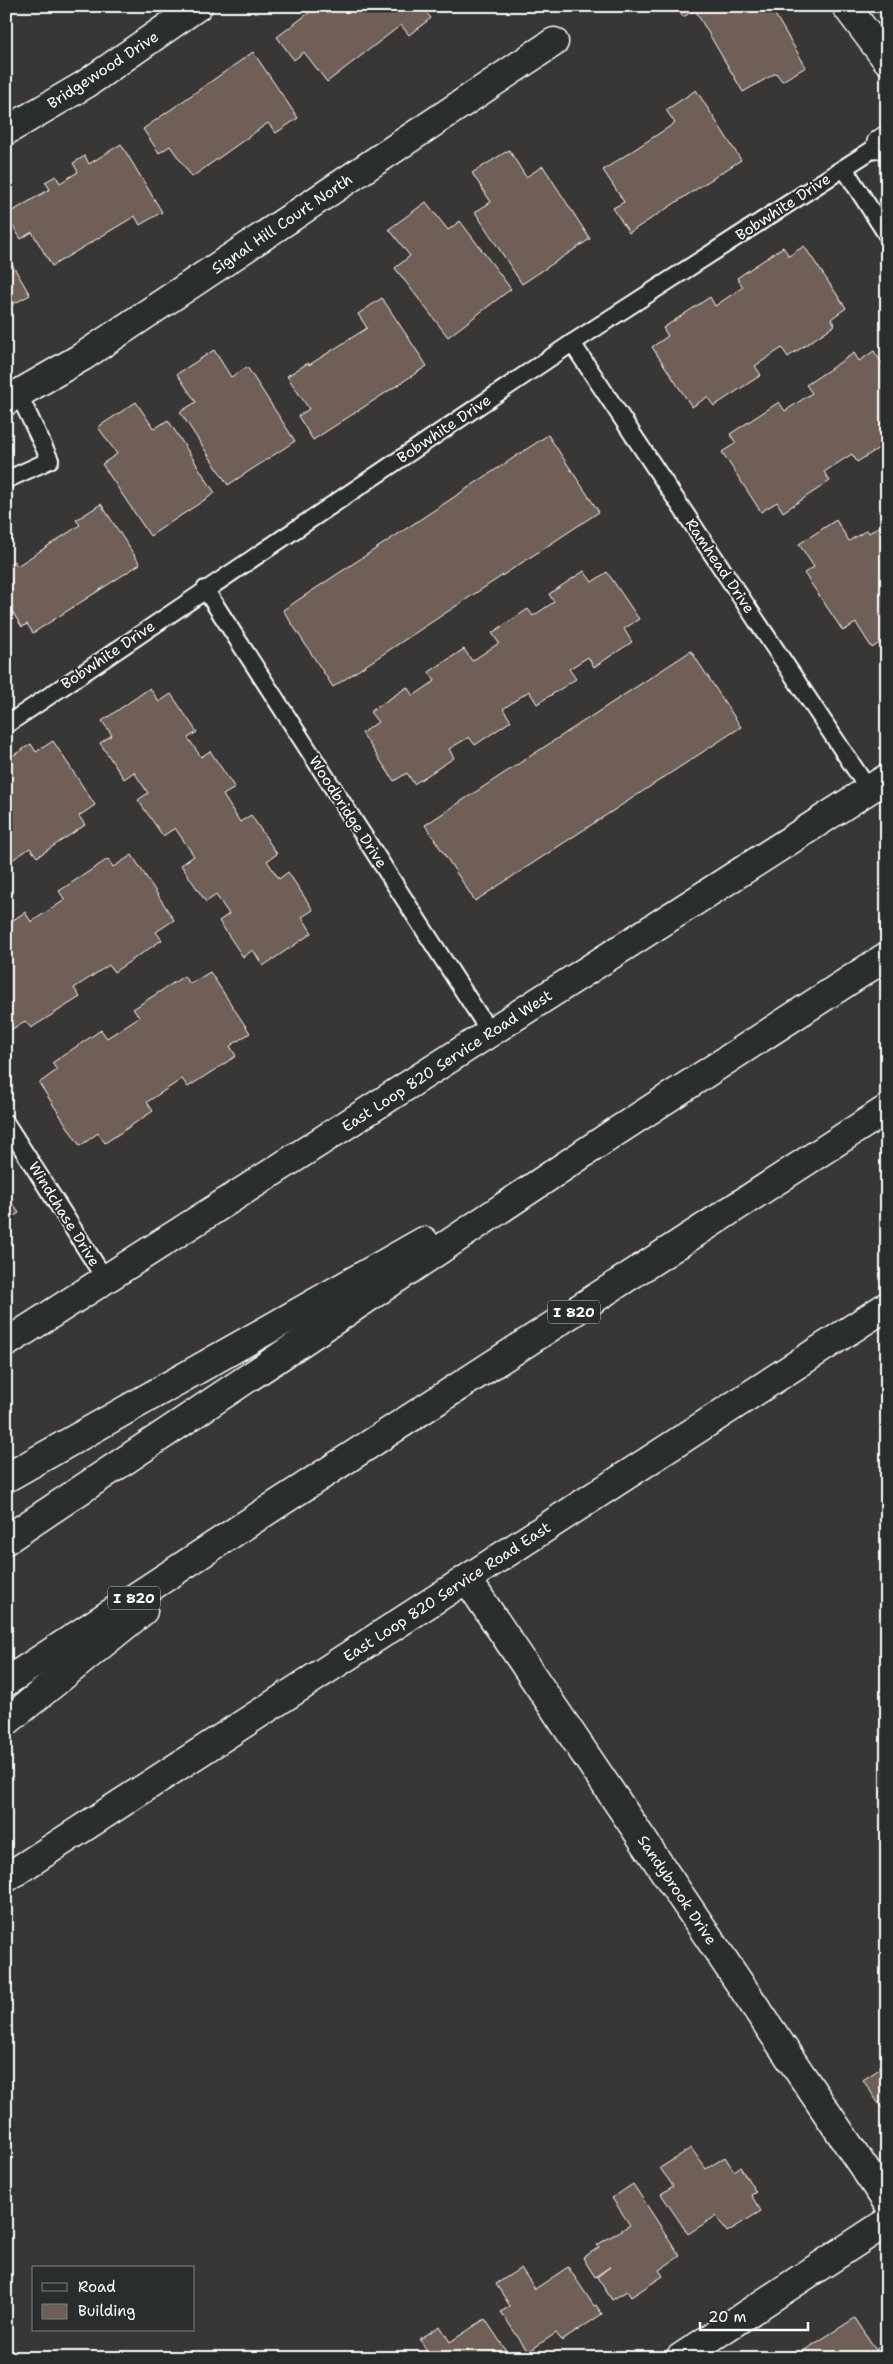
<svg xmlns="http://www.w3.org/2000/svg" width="893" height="2364" viewBox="0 0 893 2364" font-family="'Shantell Sans',sans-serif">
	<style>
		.building { fill: #6f5e56; stroke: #fff }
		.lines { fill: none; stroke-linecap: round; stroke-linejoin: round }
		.service-casing { stroke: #fff; stroke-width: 20 }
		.minor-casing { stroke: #fff; stroke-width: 31 }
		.tertiary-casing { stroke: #fff; stroke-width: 31 }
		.secondary-casing { stroke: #fff; stroke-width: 31 }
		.motorway-casing { stroke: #fff; stroke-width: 31 }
		.service { stroke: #2a2d2e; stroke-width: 16 }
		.minor { stroke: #2a2d2e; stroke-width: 28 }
		.tertiary { stroke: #2a2d2e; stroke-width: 28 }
		.secondary { stroke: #2a2d2e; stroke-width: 28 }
		.motorway { stroke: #2a2d2e; stroke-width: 28 }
		.labels { text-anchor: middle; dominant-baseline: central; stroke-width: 4; stroke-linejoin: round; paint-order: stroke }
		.shield { fill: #2a2d2e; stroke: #bfc0c0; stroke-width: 1 }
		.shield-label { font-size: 14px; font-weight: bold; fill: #fff }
		.street-label { font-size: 15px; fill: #fff; stroke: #2a2d2e }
	</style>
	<rect width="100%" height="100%" fill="#383736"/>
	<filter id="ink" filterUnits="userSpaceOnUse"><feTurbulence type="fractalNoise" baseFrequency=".02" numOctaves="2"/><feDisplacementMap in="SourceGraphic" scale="10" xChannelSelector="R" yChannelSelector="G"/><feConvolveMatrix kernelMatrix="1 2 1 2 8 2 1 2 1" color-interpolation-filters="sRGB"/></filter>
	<g filter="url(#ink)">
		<g class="building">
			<path d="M318 6H421L431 18 409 35 401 25 327 82 304 52 294 60 277 37Z"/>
			<path d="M677 6H770L806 67 782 81 776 73 743 92 695 10 683 17Z"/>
			<path d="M253 52 298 118 276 133 268 123 192 177 170 146 159 153 143 129Z"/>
			<path d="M696 90 741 160 629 233 613 208 624 202 603 170 675 123 666 110Z"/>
			<path d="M121 144 162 212 140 225 135 216 52 266 32 232 21 239 6 215 50 189 45 182 56 176 60 183 78 172 73 163 85 156 89 164Z"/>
			<path d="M509 150 526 177 543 166 590 239 522 284 475 212 491 202 472 173Z"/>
			<path d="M426 202 448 230 460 221 511 289 448 337 395 268 410 256 389 229Z"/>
			<path d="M804 246 846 308 831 319 835 325 788 357 782 348 755 366 761 375 714 406 707 397 692 407 652 347 668 336 663 328 710 297 715 306 743 287 737 278 783 247 789 256Z"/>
			<path d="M6 254 30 295 6 308Z"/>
			<path d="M382 298 427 366 313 440 298 416 309 409 287 376 308 363 309 365 367 328 358 314Z"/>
			<path d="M214 350 231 377 247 367 295 441 228 485 180 412 196 402 177 374Z"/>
			<path d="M874 351 887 371V443L857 462 852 454 824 472 830 481 783 512 777 502 761 512 722 452 736 443 730 434 779 402 785 411 812 393 806 385 854 353 859 361Z"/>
			<path d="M136 402 154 429 168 420 215 493 150 536 102 464 117 454 98 427Z"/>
			<path d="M548 435 599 512 333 687 283 610Z"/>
			<path d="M101 504 140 564 33 633 27 624 22 627 6 602V567L14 561 17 566 80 525 76 520Z"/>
			<path d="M836 520 849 541 867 530 869 533 887 522V638L872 648 856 623 843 631 804 573 814 567 799 544Z"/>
			<path d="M584 571 592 582 607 572 639 619 624 629 632 642 594 667 588 657 569 669 576 679 537 704 529 691 503 709 511 721 475 745 469 737 449 749 454 758 414 784 407 773 394 781 362 733 378 722 370 712 407 687 413 696 435 681 429 672 464 649 472 661 499 643 492 633 528 609 533 616 554 602 549 594Z"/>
			<path d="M691 651 741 727 475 901 425 825Z"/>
			<path d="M150 688 159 702 171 694 197 732 188 738 201 757 210 751 235 788 223 795 240 822 251 815 277 854 267 861 279 879 288 872 313 910 302 917 312 933 263 966 253 950 243 957 219 921 229 914 216 895 206 902 181 865 194 856 175 828 163 836 138 800 148 793 134 772 124 779 100 743 112 735 102 721Z"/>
			<path d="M53 741 95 805 79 816 85 825 37 857 30 848 6 864V760L31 744 36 752Z"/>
			<path d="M132 855 174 920 156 932 162 940 114 972 109 965 74 988 80 997 31 1028 25 1021 6 1033V925L25 912 31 922 65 900 59 891 108 859 113 867Z"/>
			<path d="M210 972 250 1033 230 1046 236 1056 188 1087 182 1079 147 1102 153 1111 105 1143 98 1133 80 1146 39 1083 57 1070 52 1063 101 1030 107 1038 139 1017 133 1009 184 976 190 984Z"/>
			<path d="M6 1194 19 1213 6 1221Z"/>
			<path d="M887 2064V2116L863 2080Z"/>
			<path d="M691 2148 706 2169 725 2157 734 2171 740 2167 756 2192 751 2195 761 2211 727 2232 716 2216 688 2234 661 2194 673 2186 660 2168Z"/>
			<path d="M633 2184 680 2256 659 2270 663 2276 631 2297 627 2291 612 2300 597 2277 611 2266 595 2277 583 2258 599 2247 597 2245 630 2225 612 2198Z"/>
			<path d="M568 2267 594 2306 596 2305 602 2314 562 2341 556 2333 528 2352 501 2312 510 2306 496 2284 521 2268 535 2289Z"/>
			<path d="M855 2318 876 2350 879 2347 886 2358H792Z"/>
			<path d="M485 2319 511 2358H430L420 2339 440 2326 450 2342Z"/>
		</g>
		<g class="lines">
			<g class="service-casing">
				<g id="service">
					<path d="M844 168 887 235"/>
					<path d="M572 343 869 790"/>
					<path d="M6 480 50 460 19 395"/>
					<path d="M205 589 491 1034"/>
					<path d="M6 725 572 343 881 144"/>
					<path d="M6 1123 105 1279"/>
				</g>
			</g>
			<g class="minor-casing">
				<g id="minor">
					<path d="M846 6 887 60"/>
					<path d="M881 144 887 140"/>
					<path d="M6 401 82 357 554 42"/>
					<path d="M467 1579 887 2202"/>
					<path d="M680 2358 887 2222"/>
				</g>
			</g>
			<g class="tertiary-casing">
				<path id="tertiary" d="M6 131 86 84 198 6"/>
			</g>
			<g class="secondary-casing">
				<g id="secondary">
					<path d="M6 1343 887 778"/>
					<path d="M6 1878 887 1306"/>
				</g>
			</g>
			<g class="motorway-casing">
				<g id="motorway">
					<path d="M6 1478 424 1241"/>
					<path d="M6 1540 614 1133 887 956"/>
					<path d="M6 1682 262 1514 887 1109"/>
					<path d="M6 1722 143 1611"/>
				</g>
			</g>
			<use href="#service" class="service"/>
			<use href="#minor" class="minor"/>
			<use href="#tertiary" class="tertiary"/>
			<use href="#secondary" class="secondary"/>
			<use href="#motorway" class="motorway"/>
		</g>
	</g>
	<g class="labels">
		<g class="shield">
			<rect x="548" y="1300.5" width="52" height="23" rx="4"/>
			<rect x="108" y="1586.5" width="52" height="23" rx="4"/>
		</g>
		<g class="shield-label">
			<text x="574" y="1312">I 820</text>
			<text x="134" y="1598">I 820</text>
		</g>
		<g class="street-label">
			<text transform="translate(103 70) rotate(-33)">Bridgewood Drive</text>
			<text transform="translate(783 207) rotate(-33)">Bobwhite Drive</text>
			<text transform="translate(282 224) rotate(-34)">Signal Hill Court North</text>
			<text transform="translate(444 429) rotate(-34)">Bobwhite Drive</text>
			<text transform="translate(720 566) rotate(56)">Ramhead Drive</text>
			<text transform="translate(108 655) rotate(-34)">Bobwhite Drive</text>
			<text transform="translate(348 812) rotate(57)">Woodbridge Drive</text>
			<text transform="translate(447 1061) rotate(-33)">East Loop 820 Service Road West</text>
			<text transform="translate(64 1214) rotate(58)">Windchase Drive</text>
			<text transform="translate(447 1592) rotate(-33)">East Loop 820 Service Road East</text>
			<text transform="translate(677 1890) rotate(56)">Sandybrook Drive</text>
		</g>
	</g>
	<rect width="893" height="2364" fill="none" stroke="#2a2d2e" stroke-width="25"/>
	<rect x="12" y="12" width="868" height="2339" fill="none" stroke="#fff" stroke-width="2" filter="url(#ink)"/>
	<rect x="32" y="2266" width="162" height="65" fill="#2a2d2e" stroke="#7f8182"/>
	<rect x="42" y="2283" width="25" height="8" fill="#2a2d2e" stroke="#7f8182"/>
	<text x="78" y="2292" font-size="15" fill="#ffffff">Road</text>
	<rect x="42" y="2304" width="25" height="15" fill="#6f5e56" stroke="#7f8182"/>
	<text x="78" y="2316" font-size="15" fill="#ffffff">Building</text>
	<path d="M700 2322v8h108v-8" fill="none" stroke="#ffffff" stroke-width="2.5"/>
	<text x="708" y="2322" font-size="15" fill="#ffffff" stroke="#2a2d2e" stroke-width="4" paint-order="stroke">20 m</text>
</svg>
